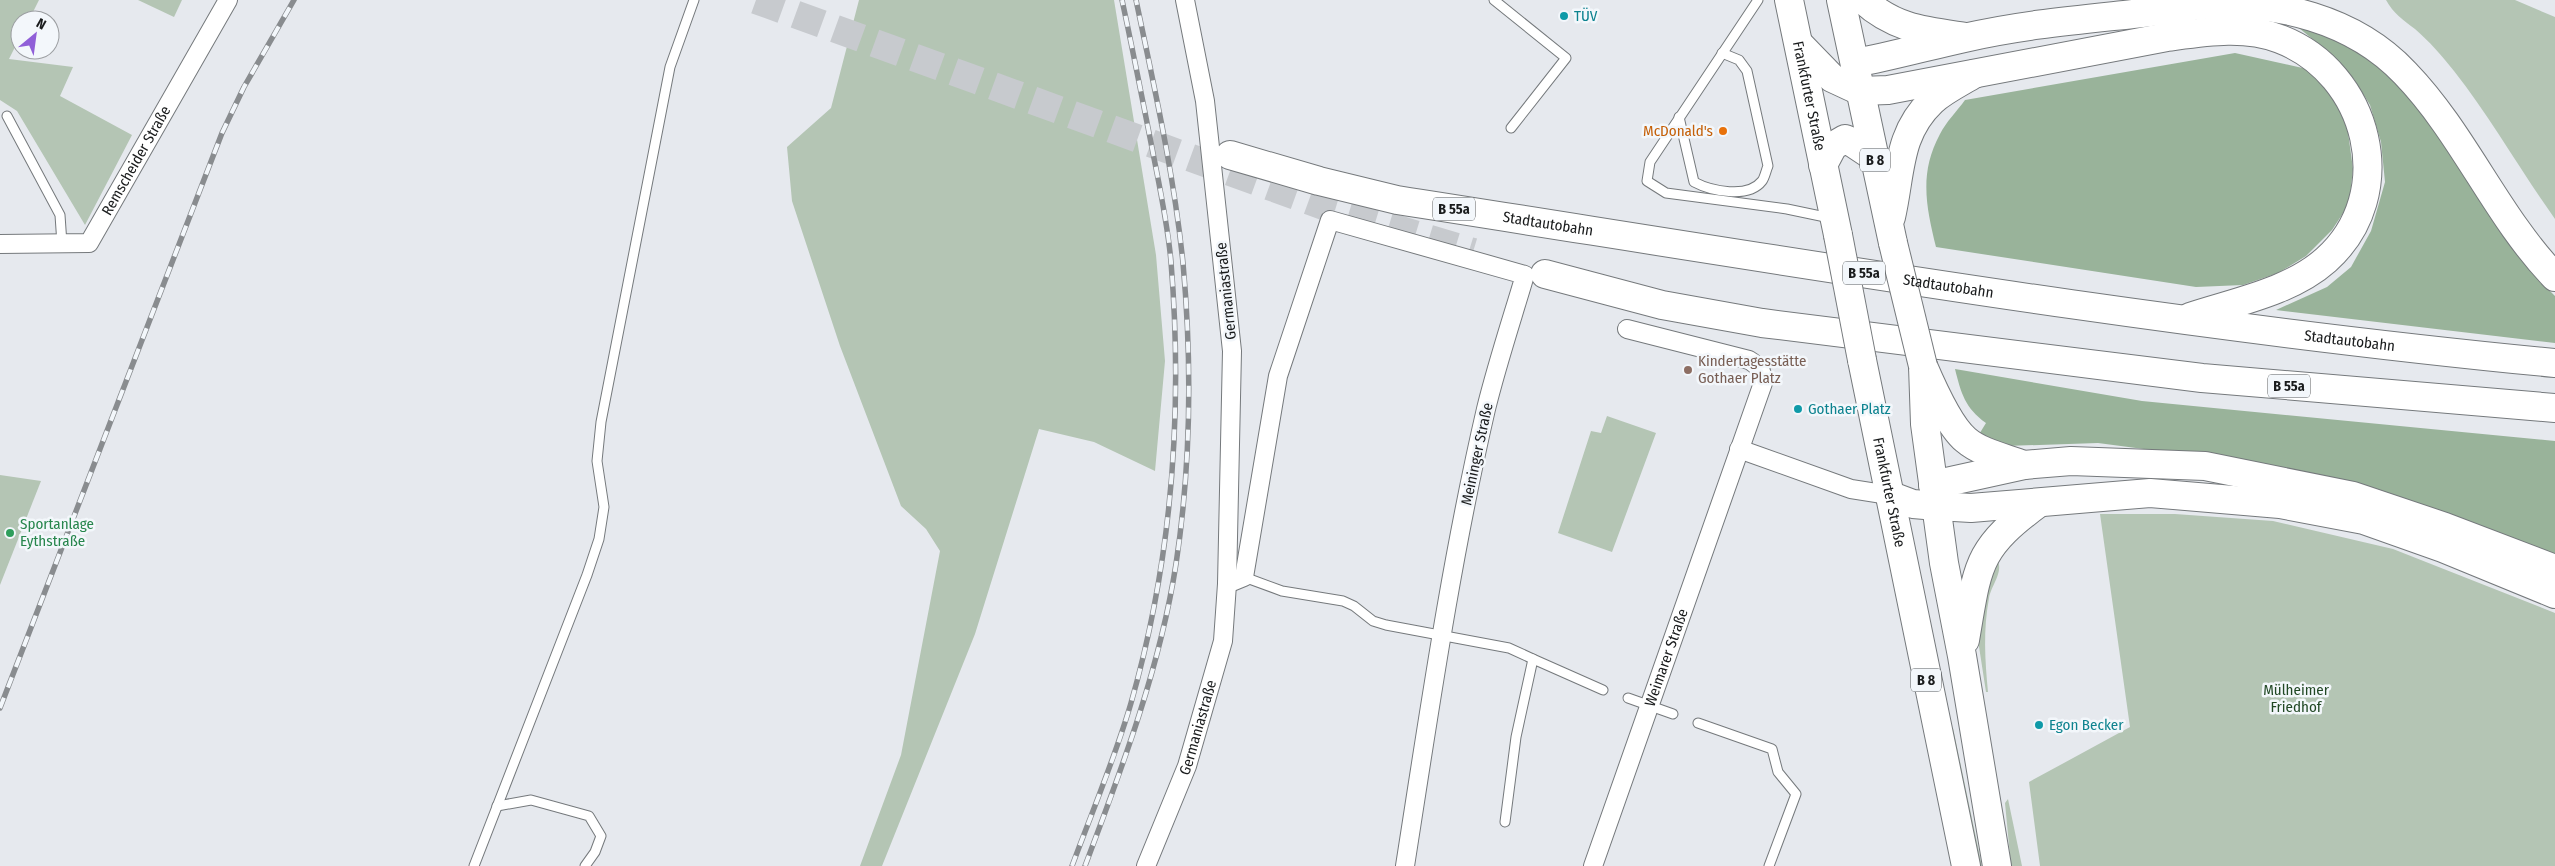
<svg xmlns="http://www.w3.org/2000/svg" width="2555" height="866" viewBox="0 0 2555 866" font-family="'Fira Sans Condensed',sans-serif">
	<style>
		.green { fill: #b4c5b4 }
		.forest { fill: #99b39a }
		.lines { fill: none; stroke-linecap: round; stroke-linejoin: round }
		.highway-tunnel { stroke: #c7cace; stroke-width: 28; stroke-dasharray: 28 14; stroke-linecap: butt }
		.lane-casing { stroke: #75797c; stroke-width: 11 }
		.street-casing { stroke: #75797c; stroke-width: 20 }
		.primary-casing { stroke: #75797c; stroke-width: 30 }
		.highway-casing { stroke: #75797c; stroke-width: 30 }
		.lane { stroke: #fff; stroke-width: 9 }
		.street { stroke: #fff; stroke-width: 18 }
		.primary { stroke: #fff; stroke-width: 28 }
		.highway { stroke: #fff; stroke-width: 28 }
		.rail-casing { stroke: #898c8f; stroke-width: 5.5 }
		.rail { stroke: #f3f7fb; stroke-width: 4; stroke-dasharray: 11; stroke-linecap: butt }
		.primary-bridge-casing { stroke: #75797c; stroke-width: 30; stroke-linecap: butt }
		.primary-bridge { stroke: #fff; stroke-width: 28 }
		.culture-dot { fill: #0f9aa8; stroke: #f3f7fb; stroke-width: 2 }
		.food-dot { fill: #e8710a; stroke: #f3f7fb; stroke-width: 2 }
		.education-dot { fill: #8d6e63; stroke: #f3f7fb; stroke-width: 2 }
		.leisure-dot { fill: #2e9e5b; stroke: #f3f7fb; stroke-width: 2 }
		.labels { text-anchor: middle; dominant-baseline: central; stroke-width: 5; stroke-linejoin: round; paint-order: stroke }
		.shield { fill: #f3f7fb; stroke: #5a5d5f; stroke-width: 1 }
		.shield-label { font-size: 14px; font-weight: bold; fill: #191b1c }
		.culture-label { font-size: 15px; fill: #0d838f; stroke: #f3f7fb; text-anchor: start }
		.street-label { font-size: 15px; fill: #191b1c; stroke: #f3f7fb }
		.food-label { font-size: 15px; fill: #c56008; stroke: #f3f7fb; text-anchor: end }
		.education-label { font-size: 15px; fill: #785e54; stroke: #f3f7fb; text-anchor: start }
		.leisure-label { font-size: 15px; fill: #27864d; stroke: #f3f7fb; text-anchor: start }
		.park-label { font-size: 15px; fill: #214824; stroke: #f3f7fb }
	</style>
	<rect width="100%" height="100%" fill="#e6e9ee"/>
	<g class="green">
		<path d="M0 0H39L29 20H20V37L9 59 73 67 60 96 132 135 85 225 17 111 0 100Z"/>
		<path d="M138 0H182L174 17Z"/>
		<path d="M859 0H1114L1156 255 1165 361 1155 471 1094 442 1039 429 975 634 882 866H860L901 755 940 551 926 529 901 506 840 346 792 201 787 147 831 108Z"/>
		<path d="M2386 0H2515L2555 17V219C2520 170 2491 118 2454 71 2443 57 2429 41 2415 29 2403 20 2393 13 2386 0Z"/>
		<path d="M1607 416 1656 433 1612 552 1558 533 1591 431 1601 433Z"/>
		<path d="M0 475 41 481 0 585Z"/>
		<path d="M2100 514H2175L2273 521 2393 549 2555 613V866H2040L2029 782 2130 727Z"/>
		<path d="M1998 561C2003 573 1991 586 1989 598 1983 630 1985 660 1988 692H1986L1978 640 1981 590Z"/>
		<path d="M1953 728 1982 866H1977L1948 729Z"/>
		<path d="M2008 799 2022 866H2011L2005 803Z"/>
	</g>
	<g class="forest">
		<path d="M2294 24 2335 37 2381 64 2421 107 2545 286 2555 296V343L2276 310 2327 287 2351 267 2371 231 2385 182 2381 142 2370 105 2354 79 2326 50Z"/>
		<path d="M2235 53 2307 69 2330 91 2347 125 2353 169 2349 204 2332 230 2306 256 2278 273 2243 285 2196 287 1936 247C1926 206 1919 173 1940 134 1946 122 1957 111 1965 100Z"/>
		<path d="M1955 369 2142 401 2555 441V557L2444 512 2380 490 2288 468 2098 443 2005 446 1978 436 1986 423C1965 408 1961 393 1955 369Z"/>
	</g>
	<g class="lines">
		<path class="highway-tunnel" d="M756 0 1332 209 1473 252"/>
		<g class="lane-casing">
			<g id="lane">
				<path d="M1494 0 1566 58 1511 128"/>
				<path d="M1758 0 1650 162 1647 181 1666 193 1787 209 1830 218"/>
				<path d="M7 116 60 215 62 244"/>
				<path d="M1679 117 1694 182C1711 191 1748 199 1762 181 1765 177 1766 170 1768 166L1747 71 1739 60 1722 53"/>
				<path d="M1244 577 1282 591 1343 601 1354 606 1373 621 1386 625 1509 648 1533 659"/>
				<path d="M1628 698 1673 714"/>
				<path d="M1698 723 1772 749 1778 772 1796 794 1769 866"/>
				<path d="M497 806 531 800 589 816 601 836 595 852 585 866"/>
				<path d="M1505 822 1516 737 1533 659 1603 690"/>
				<path d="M474 866 587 575 599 539 604 507 597 461 601 422 670 67 694 0"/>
			</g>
		</g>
		<g class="street-casing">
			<g id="street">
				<path id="s1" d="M0 244 89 243 228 0"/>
				<path d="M1739 449 1851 489 1889 495"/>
				<path d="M1227 584 1244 577 1278 376 1330 220 1525 275C1512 319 1497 364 1486 409 1451 560 1429 713 1405 866"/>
				<path id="s2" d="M1146 866 1187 766 1223 641 1227 584 1232 351 1205 101 1185 0"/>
				<path id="s3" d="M1593 866 1763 383C1763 371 1759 366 1749 360L1627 329"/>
			</g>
		</g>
		<g class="primary-casing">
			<g id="primary">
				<path id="s4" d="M1789 0 1838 235"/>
				<path d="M1841 0 1893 243"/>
				<path d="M1863 0C1895 29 1925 31 1966 37"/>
				<path d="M1799 44 1832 78 1860 91"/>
				<path d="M1823 165 1833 146 1845 139 1850 141 1874 157"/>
				<path d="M1891 217C1901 174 1897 134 1932 101 1944 90 1961 82 1974 74"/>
				<path id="s5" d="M1862 360 1966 866"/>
				<path d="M1923 366 1925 424 1944 563 1962 656 1997 866"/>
				<path d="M1889 495 1913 504 1937 506"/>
				<path d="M1965 640C1978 565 1976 549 2039 503"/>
			</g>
		</g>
		<g class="highway-casing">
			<g id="highway">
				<path d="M1855 63C1892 56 1928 46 1964 38 2020 25 2077 20 2133 14 2157 12 2180 7 2203 5 2276 0 2354 19 2405 73 2464 134 2496 216 2555 277"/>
				<path d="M1860 91 1888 90 2167 37C2204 32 2244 25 2280 39 2369 73 2400 194 2326 260 2290 292 2235 302 2190 317"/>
				<path id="s6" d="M1230 155 1319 181 1397 200C1782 260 2167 326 2555 363"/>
				<path d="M1545 274 1662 305 1762 323 2202 378 2555 408"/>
				<path d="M1923 366C1932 387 1949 426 1966 440 1981 453 2006 458 2024 465"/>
				<path d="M1933 485 2024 465 2071 461 2205 466 2353 496 2445 527 2555 569"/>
				<path d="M1937 506 1971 508 2150 493 2280 504 2364 520 2443 548 2555 594"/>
			</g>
		</g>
		<use href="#lane" class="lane"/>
		<use href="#street" class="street"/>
		<use href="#primary" class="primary"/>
		<use href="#highway" class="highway"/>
		<g class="rail-casing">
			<g id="rail">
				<path d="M0 708 222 133 244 87 294 0"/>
				<path d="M1072 866C1092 812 1115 758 1131 703 1172 560 1183 410 1171 262 1168 226 1160 189 1153 153 1143 102 1133 51 1122 0"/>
				<path d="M1085 866C1122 768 1160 668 1176 564 1191 465 1192 363 1183 263 1174 174 1154 86 1136 0"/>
			</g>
		</g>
		<use href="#rail" class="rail"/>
		<g class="primary-bridge-casing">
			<g id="primary-bridge">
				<path d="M1838 235 1862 360"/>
				<path d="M1893 243 1923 366"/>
			</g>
		</g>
		<use href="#primary-bridge" class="primary-bridge"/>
	</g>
	<g class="culture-dot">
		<circle cx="1564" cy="16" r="5"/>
		<circle cx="1798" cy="409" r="5"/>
		<circle cx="2039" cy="725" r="5"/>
	</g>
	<circle class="food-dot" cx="1723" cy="131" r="5"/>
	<circle class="education-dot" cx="1688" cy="370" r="5"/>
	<circle class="leisure-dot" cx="10" cy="533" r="5"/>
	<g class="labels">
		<g class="shield">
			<rect x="1860" y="148.5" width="30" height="23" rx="4"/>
			<rect x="1433" y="197.5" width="42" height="23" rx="4"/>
			<rect x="1843" y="261.5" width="42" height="23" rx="4"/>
			<rect x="2268" y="374.5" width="42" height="23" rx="4"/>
			<rect x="1911" y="668.5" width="30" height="23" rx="4"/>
		</g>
		<g class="shield-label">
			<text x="1875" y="160">B 8</text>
			<text x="1454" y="209">B 55a</text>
			<text x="1864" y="273">B 55a</text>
			<text x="2289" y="386">B 55a</text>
			<text x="1926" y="680">B 8</text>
		</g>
		<g class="culture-label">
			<text x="1574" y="16">TÜV</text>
			<text x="1808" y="409">Gothaer Platz</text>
			<text x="2049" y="725">Egon Becker</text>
		</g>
		<g class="street-label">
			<text stroke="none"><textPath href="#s4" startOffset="98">Frankfurter Straße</textPath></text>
			<text stroke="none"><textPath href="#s1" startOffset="184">Remscheider Straße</textPath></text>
			<text stroke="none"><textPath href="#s6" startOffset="326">Stadtautobahn</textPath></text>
			<text stroke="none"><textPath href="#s6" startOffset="731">Stadtautobahn</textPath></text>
			<text transform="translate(1226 291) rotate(-96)">Germaniastraße</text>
			<text stroke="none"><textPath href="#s6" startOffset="1136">Stadtautobahn</textPath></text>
			<text transform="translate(1477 454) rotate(-78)">Meininger Straße</text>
			<text stroke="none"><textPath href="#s5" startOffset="135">Frankfurter Straße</textPath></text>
			<text stroke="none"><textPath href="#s3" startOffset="221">Weimarer Straße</textPath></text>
			<text stroke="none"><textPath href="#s2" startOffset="148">Germaniastraße</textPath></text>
		</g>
		<g class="food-label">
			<text x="1713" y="131">McDonald's</text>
		</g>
		<g class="education-label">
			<text x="1698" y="361">Kindertagesstätte<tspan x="1698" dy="17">Gothaer Platz</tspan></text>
		</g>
		<g class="leisure-label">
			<text x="20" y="524">Sportanlage<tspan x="20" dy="17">Eythstraße</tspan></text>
		</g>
		<g class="park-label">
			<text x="2296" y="690">Mülheimer<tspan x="2296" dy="17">Friedhof</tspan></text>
		</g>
	</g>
	<g transform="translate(35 35) rotate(29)"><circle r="24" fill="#f3f7fb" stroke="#9c9fa2"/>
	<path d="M0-4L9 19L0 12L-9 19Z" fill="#905fd8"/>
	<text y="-8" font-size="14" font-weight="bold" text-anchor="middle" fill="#191b1c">N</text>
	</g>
</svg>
